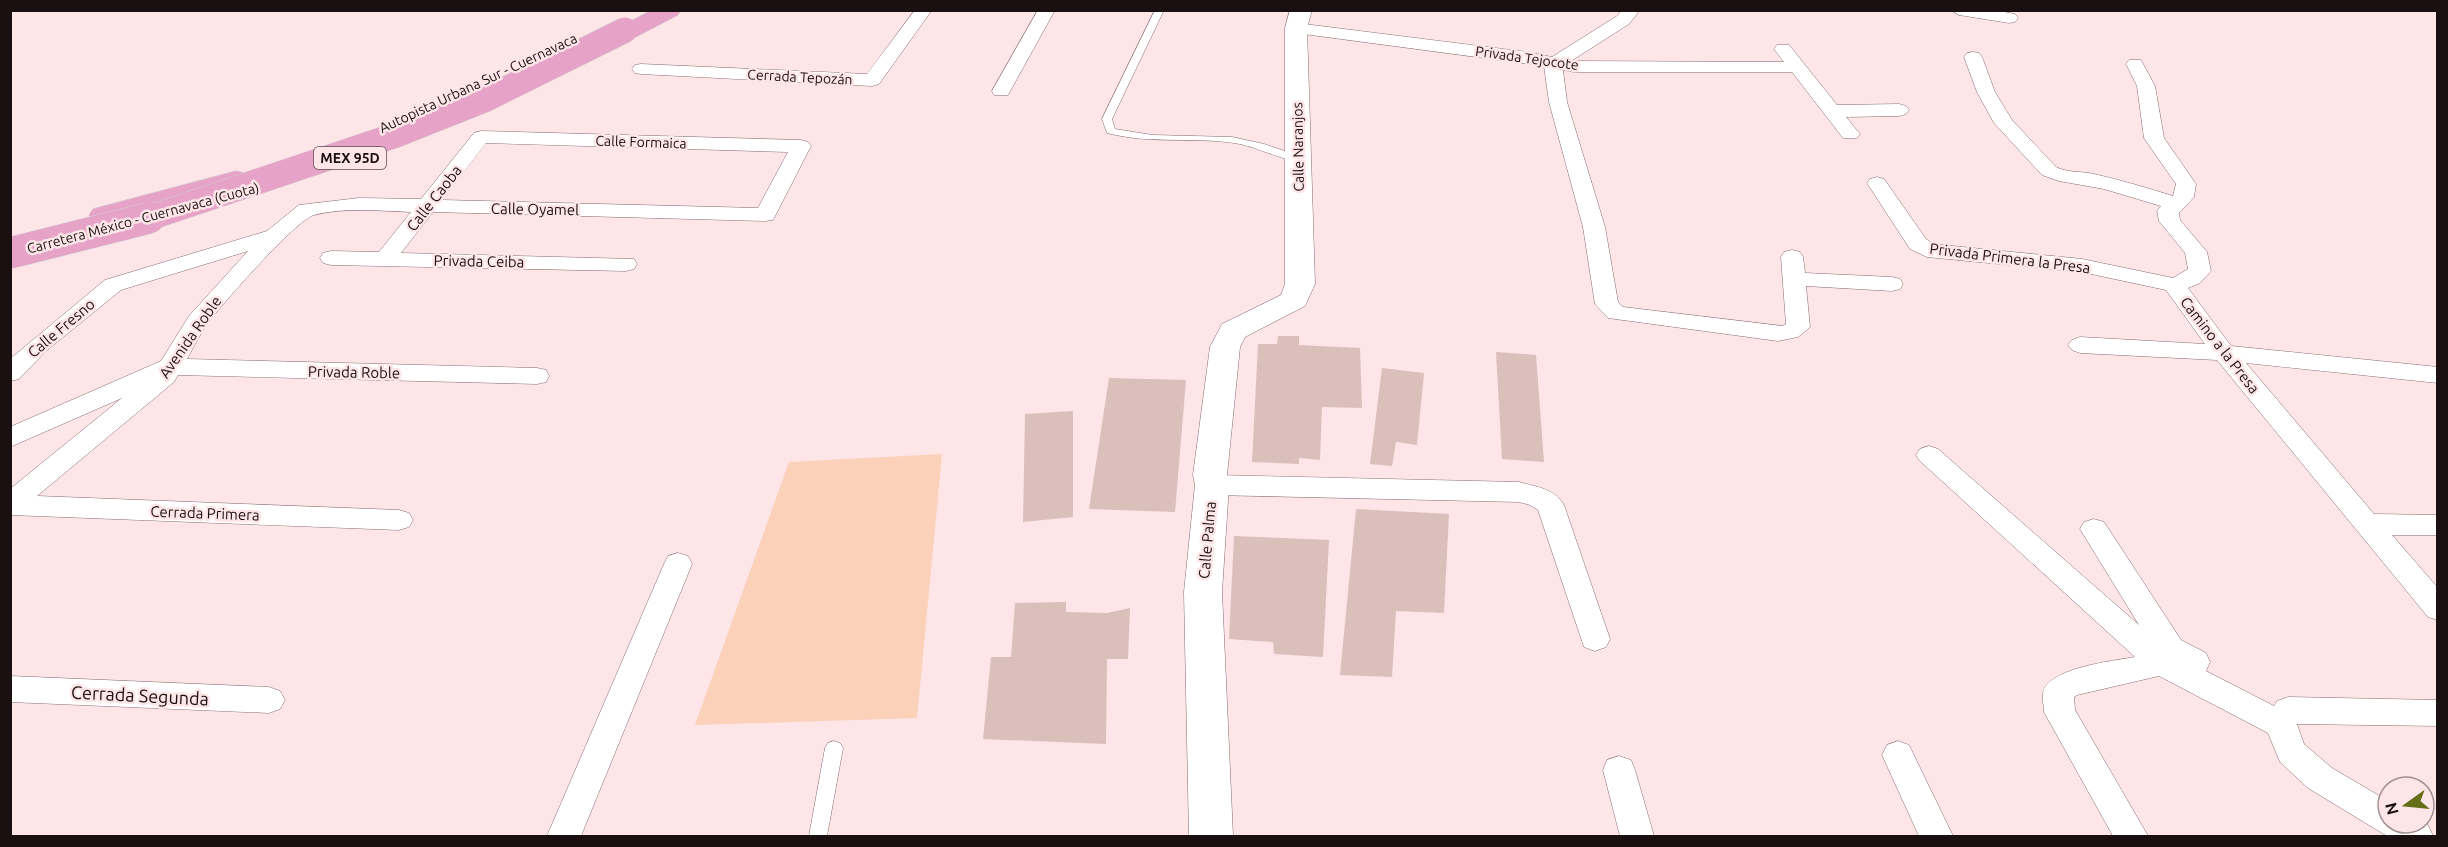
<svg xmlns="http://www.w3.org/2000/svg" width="2448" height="847" viewBox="0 0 2448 847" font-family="Ubuntu,sans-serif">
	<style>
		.green { fill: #fbd1b9 }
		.building { fill: #dbbfba }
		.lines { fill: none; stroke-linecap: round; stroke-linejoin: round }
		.lane-casing { stroke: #856b6f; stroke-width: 1 }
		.street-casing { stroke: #856b6f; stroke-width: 1 }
		.secondary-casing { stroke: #856b6f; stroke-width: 1 }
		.highway-casing { stroke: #d1cfd0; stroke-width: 1 }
		.lane { fill: #fff; fill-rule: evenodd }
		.street { fill: #fff; fill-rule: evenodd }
		.secondary { fill: #fff; fill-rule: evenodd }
		.highway { fill: #e6a2c7; fill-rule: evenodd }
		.highway-bridge-far1-casing { stroke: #d1cfd0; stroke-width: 26; stroke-linecap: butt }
		.highway-bridge-casing { stroke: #d1cfd0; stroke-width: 32; stroke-linecap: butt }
		.highway-bridge-far1 { stroke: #e6a2c7; stroke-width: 25 }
		.highway-bridge { stroke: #e6a2c7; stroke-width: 31 }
		.labels { text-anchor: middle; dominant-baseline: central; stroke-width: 5; stroke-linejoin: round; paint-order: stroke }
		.far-street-label { font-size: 14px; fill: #1a1012; stroke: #fde5e8 }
		.shield { fill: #fde5e8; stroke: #5e5052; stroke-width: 1.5 }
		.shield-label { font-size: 14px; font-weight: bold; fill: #1a1012 }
		.street-label { font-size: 15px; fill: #1a1012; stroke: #fde5e8 }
		.near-street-label { font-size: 18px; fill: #1a1012; stroke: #fde5e8 }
	</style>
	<rect width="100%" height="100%" fill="#fde5e8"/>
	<path class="green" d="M942 454 917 718 695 725 789 462Z"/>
	<g class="building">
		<path d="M1278 336H1299V345L1360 348 1362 408 1322 407 1320 460 1299 458V464L1252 462 1258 344H1277Z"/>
		<path d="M1496 352 1536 355 1544 462 1502 459Z"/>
		<path d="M1382 368 1424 373 1417 445 1396 442 1392 466 1370 464Z"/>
		<path d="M1109 378 1186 380 1175 512 1089 509Z"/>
		<path d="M1073 411V517L1023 522 1025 414Z"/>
		<path d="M1356 509 1449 514 1444 613 1396 611 1392 677 1340 675Z"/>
		<path d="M1234 536 1329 540 1323 657 1274 654 1273 642 1229 639Z"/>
		<path d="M1066 602V612L1107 613 1130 608 1128 659H1107L1106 744 983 739 991 657H1011L1015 603Z"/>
	</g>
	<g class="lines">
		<g class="lane-casing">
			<g id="lane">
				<path d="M1155 10H1164L1112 119 1115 129 1153 135 1232 137 1264 144 1302 157V161C1289 163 1256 147 1240 144 1196 136 1153 145 1107 133L1102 119Z"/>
				<path d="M834 741 840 743 843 748 827 836H809L825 748 828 743Z"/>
			</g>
		</g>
		<g class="street-casing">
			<g id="street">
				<path d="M915 10H932L879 84 872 86 641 74 635 73 632 69 635 65 641 64 867 74Z"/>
				<path d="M1038 10H1055L1008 95H994L992 91Z"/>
				<path d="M1622 10H1640L1629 24 1571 61 1784 62 1774 49 1777 45H1789L1837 105 1899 104 1906 106 1909 110 1906 114 1899 116 1846 117 1860 134 1857 138H1843L1792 72H1574L1563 70 1567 102 1605 227 1618 302 1623 307 1783 326 1786 324 1781 257 1784 252 1792 250 1800 252 1803 257 1805 273 1892 277 1900 279 1903 284 1900 289 1892 291 1806 286 1810 327 1798 337 1778 341 1608 318 1595 304 1583 227 1549 102 1544 66 1296 33 1290 32 1287 28 1290 24 1296 23 1527 52 1552 57 1617 16Z"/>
				<path d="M1951 10H1994L2015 14 2018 18 2015 22 2009 23 1959 15Z"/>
				<path d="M1973 52 1979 53 1982 57 1995 92 2012 120 2056 167C2068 173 2081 171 2094 174 2121 180 2147 188 2173 196L2176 184 2144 138 2137 86 2126 64 2129 60H2141L2155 86 2164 138 2196 184 2194 197 2179 213 2180 220 2207 252 2211 271 2200 283 2188 288 2231 346 2438 367V383L2246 363 2374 514 2438 515V535H2392L2438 588V620L2428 617 2217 360 2080 353 2072 350 2068 345 2072 340 2080 337 2205 344 2166 290 2082 272 1927 257 1910 249 1867 183 1870 179 1877 177 1884 179 1926 239 1933 244 2082 259 2173 278 2188 269 2185 253 2159 221 2157 211 2161 206 2104 189 2059 181 2042 175 1994 123 1977 92 1964 57 1967 53Z"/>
				<path d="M481 131 801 140 808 142 811 146 773 220 765 221 433 212 401 253 634 259 637 264 634 269 626 271 331 265 323 263 320 258 323 253 331 251 379 252 411 212C380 211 345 207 314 215 297 219 221 305 208 323 200 334 193 348 187 359L537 368 546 370 549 376 546 382 537 384 178 375 174 382 37 496 399 510 409 513 413 520 409 527 399 530 10 515V489L122 398 10 447V427L161 361 189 316 248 251 121 290 46 351 19 379 10 381V359L105 280 267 231 299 205 359 198 421 199 474 133ZM486 143 788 152 758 208 442 200Z"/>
				<path d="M1929 446 1938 449 2139 625 2080 529 2084 522 2094 519 2104 522 2181 640 2206 653 2210 662 2206 671 2274 706 2277 701 2288 697 2438 700V726L2297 724 2304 744 2332 768 2388 801V823H2424L2428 825 2433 836H2387L2308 788 2280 762 2268 733 2159 676 2077 695 2074 697 2075 710 2148 836H2113L2044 712C2044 706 2042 699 2043 693 2047 668 2113 661 2135 657L1920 461 1916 455 1920 449Z"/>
				<path d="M1212 475 1519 482C1536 487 1554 488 1564 505L1610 639 1606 647 1595 651 1584 647 1538 510 1530 505 1519 502 1212 495 1203 492 1199 485 1203 478Z"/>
				<path d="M678 553 688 556 692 564 581 836H547L664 564 668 556Z"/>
				<path d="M10 676 269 687 280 691 285 700 280 709 269 713 10 702Z"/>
				<path d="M1898 741 1909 745 1953 836H1919L1882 755 1887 745Z"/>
				<path d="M1619 756 1631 760 1635 770 1654 836H1620L1603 770 1607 760Z"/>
			</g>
		</g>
		<g class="secondary-casing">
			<path id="secondary" d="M1290 10H1312L1307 28 1315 284 1305 306 1245 337 1240 347 1227 475 1229 485 1222 592 1233 836H1189L1184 592 1195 485 1193 475 1210 347 1222 324 1281 295 1285 284V28Z"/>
		</g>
		<g class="highway-casing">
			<g id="highway">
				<path d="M652 10H681L678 15 605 53 597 55 589 53 585 48 589 43Z"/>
				<path d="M236 171 245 173 249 179 245 185 103 223 93 221 89 215 93 209Z"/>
			</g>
		</g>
		<use href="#lane" class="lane"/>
		<use href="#street" class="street"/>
		<use href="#secondary" class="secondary"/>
		<use href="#highway" class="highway"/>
		<g class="highway-bridge-far1-casing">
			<path id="highway-bridge-far1" d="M143 220 396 135 484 100 625 30"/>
		</g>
		<g class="highway-bridge-casing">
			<path id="highway-bridge" d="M10 253 149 218"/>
		</g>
		<use href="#highway-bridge-far1" class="highway-bridge-far1"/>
		<use href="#highway-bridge" class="highway-bridge"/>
	</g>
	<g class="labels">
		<g class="far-street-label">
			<text transform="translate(1527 58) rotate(8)">Privada Tejocote</text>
			<text transform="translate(800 77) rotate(3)">Cerrada Tepozán</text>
			<text transform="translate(478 83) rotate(-25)">Autopista Urbana Sur - Cuernavaca</text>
			<text transform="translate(641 142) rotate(2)">Calle Formaica</text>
			<text transform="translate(1298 147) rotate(-91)">Calle Naranjos</text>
			<text transform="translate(143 218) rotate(-15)">Carretera México - Cuernavaca (Cuota)</text>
		</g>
		<rect class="shield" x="314" y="147" width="72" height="22" rx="4.5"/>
		<g class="shield-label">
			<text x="350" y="158">MEX 95D</text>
		</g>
		<g class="street-label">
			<text transform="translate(434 198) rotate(-52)">Calle Caoba</text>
			<text transform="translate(535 209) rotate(1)">Calle Oyamel</text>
			<text transform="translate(2010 258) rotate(7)">Privada Primera la Presa</text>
			<text transform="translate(479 261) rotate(1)">Privada Ceiba</text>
			<text transform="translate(61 328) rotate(-40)">Calle Fresno</text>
			<text transform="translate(190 337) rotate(-55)">Avenida Roble</text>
			<text transform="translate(2220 345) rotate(52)">Camino a la Presa</text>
			<text transform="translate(354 372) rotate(1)">Privada Roble</text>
			<text transform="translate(205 513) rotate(2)">Cerrada Primera</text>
			<text transform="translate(1207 540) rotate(-85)">Calle Palma</text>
		</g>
		<g class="near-street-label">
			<text transform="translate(140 695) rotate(3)">Cerrada Segunda</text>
		</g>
	</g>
	<rect width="2448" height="847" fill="none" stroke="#1a1012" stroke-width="24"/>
	<g transform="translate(2406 805) rotate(255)"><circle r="28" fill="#fde5e8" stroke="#a29092" stroke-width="1.5"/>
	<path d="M0-4.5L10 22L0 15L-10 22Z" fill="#656f17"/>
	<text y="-9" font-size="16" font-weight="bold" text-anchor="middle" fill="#1a1012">N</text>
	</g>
</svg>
